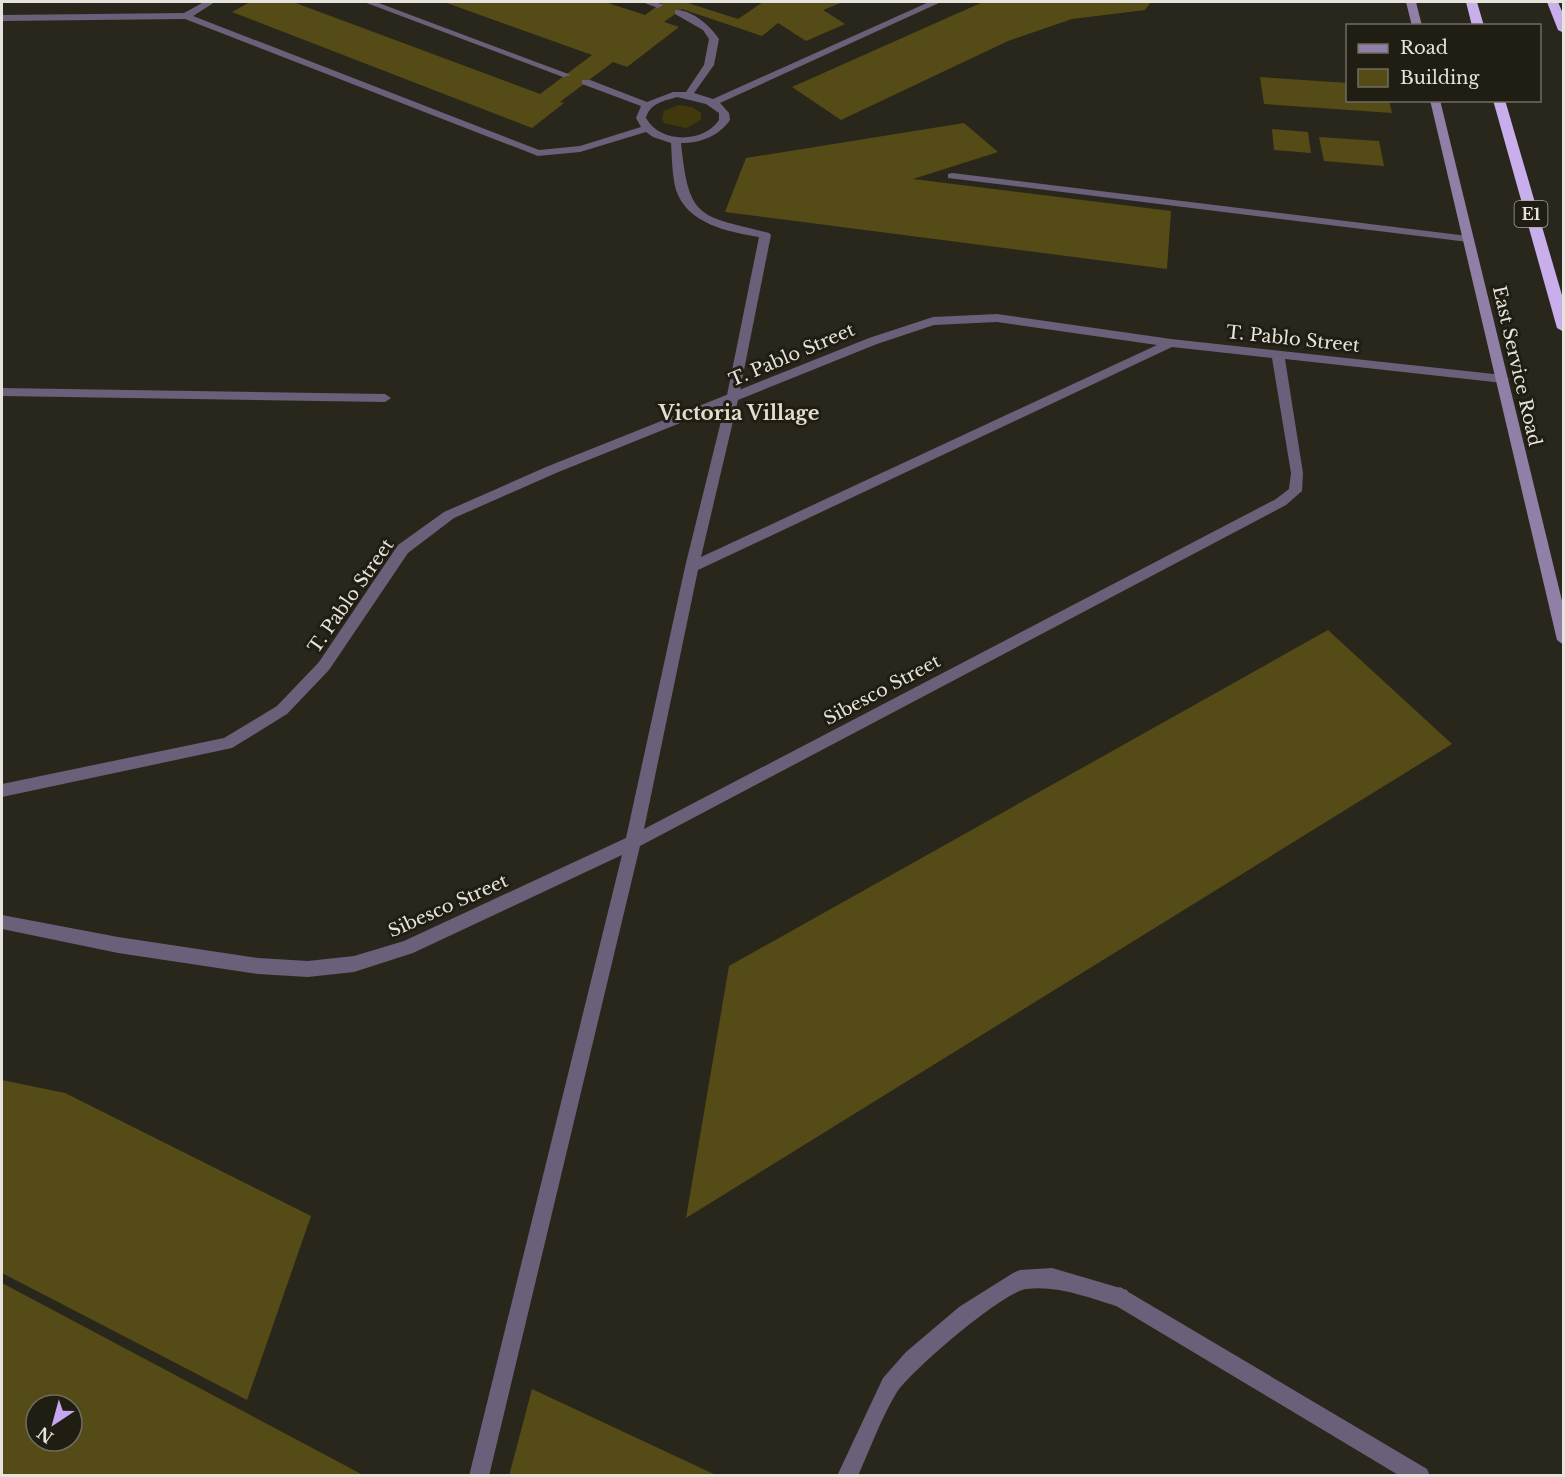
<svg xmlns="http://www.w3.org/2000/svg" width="1565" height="1477" viewBox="0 0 1565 1477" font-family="'Libre Baskerville',serif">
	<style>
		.green { fill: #41390d }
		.building { fill: #554b16; fill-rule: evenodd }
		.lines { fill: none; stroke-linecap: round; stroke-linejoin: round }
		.lane { fill: #6a6079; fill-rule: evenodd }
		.street { fill: #6a6079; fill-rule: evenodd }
		.secondary { fill: #9080a7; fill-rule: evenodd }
		.highway { fill: #c8afec; fill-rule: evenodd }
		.labels { text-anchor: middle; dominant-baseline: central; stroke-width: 6; stroke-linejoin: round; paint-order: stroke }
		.shield { fill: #201d12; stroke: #aaa89f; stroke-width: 1.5 }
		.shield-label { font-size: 16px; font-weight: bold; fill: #e5e3dc }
		.street-label { font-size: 18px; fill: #e5e3dc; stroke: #201d12 }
		.neighbourhood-label { font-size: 20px; font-weight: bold; fill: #e1dece; stroke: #201d12 }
	</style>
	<rect width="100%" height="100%" fill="#29271b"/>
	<path class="green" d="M679 105 692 107 701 113V120L686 128 664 123 662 119 664 111Z"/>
	<g class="building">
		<path d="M250 2H293L540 94 592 55 444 2H605L645 15 663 2H685L738 19 763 2H843L823 10 845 24 806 41 778 23 762 36 682 9 664 22 679 27 627 67 613 62 560 102 564 103 532 128 232 12Z"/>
		<path d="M983 2H1151L1145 10 1072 19 1008 41 841 120 792 87Z"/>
		<path d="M1260 77 1348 83V100H1389L1392 113 1264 104Z"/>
		<path d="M964 123 998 152 913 179 1171 211 1167 269 725 212 746 158Z"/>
		<path d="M1272 129 1308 132 1311 153 1274 150Z"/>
		<path d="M1319 137 1379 141 1384 166 1324 161Z"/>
		<path d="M1328 630 1452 744 686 1218 729 966Z"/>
		<path d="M2 1080 65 1093 311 1216 247 1400 2 1273Z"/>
		<path d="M2 1283 365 1476H2ZM36 1405H72V1441H36Z"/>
		<path d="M532 1389 718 1476H509Z"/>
	</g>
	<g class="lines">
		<g class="lane">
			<path d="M204 2H215L193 16 539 150 580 146 641 127 636 118 641 106 582 84V80H590L647 102 673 92H686L704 65 709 39 703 30 675 14V10C691 9 711 26 719 39L714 65 694 93 713 99 929 2H941L720 103 729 113 730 120C719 136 701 143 681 143 689 220 698 215 769 233L771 235 738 400 732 404 726 400 759 237C729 232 687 224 676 190 672 175 672 158 671 143L653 137 646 132 580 152 538 156 185 19 2 21V15L184 13ZM677 97 706 104 719 113V120C704 143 660 144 646 118 650 103 664 101 677 97Z"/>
			<path d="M364 2H376L571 75 563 77Z"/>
			<path d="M642 2H656L663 5 658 8Z"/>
			<path d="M952 173 1468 236 1474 239 1468 242 948 178V174Z"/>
			<path d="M2 388 385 394 391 398 385 402 2 396Z"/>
			<path d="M1052 1268 1127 1290 1130 1297 1127 1304 1120 1307C1089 1298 1058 1285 1026 1289 1001 1293 912 1370 897 1392 882 1416 870 1449 858 1476H837L883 1378 906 1352 959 1307 1013 1273 1020 1270Z"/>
		</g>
		<g class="street">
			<path d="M997 314 1171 339 1503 375 1509 379 1503 383 1285 359 1303 473 1302 491 1286 505 640 846 489 1476H469L622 855 413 953 354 972 308 977 258 974 118 953 2 929V915L118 937 258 958 308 961 354 956 404 941 626 838 685 567 725 405 556 473 454 518 408 553 329 670 287 714 232 748 2 797V784L224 738 277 706 319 662 398 545 444 512 546 467 869 338 933 317ZM997 322 1157 345 701 557 738 400 877 344 934 325ZM1172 347 1272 358 1291 473 1289 489 1276 499 644 829 698 570Z"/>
			<path d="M1120 1287 1427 1469 1430 1476H1400L1113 1304 1110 1297 1113 1290Z"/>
		</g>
		<g class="secondary">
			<path d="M1406 2H1416L1422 26H1412Z"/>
			<path d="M1430 100H1440L1564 609V645L1557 640Z"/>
		</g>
		<g class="highway">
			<path d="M1466 2H1477L1484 26H1472Z"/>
			<path d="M1547 2H1558L1564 16V33L1558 30Z"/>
			<path d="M1493 100H1505L1564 302V332L1557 328Z"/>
		</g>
	</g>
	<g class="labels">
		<rect class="shield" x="1514.5" y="201" width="33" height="26" rx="4.5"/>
		<g class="shield-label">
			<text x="1531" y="214">E1</text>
		</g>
		<g class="street-label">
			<text transform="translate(1293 339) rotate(6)">T. Pablo Street</text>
			<text transform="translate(792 355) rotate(-23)">T. Pablo Street</text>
			<text transform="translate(1517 366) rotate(77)">East Service Road</text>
			<text transform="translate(351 596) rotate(-55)">T. Pablo Street</text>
			<text transform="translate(882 690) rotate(-28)">Sibesco Street</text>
			<text transform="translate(448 906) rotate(-24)">Sibesco Street</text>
		</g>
		<g class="neighbourhood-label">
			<text x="739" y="413">Victoria Village</text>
		</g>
	</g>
	<rect width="1565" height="1477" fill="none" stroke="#e5e3dc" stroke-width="6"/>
	<rect x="1346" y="24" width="195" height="78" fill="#201d12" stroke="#6f6c63" stroke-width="1.5"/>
	<rect x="1358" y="44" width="30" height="9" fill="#9080a7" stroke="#6f6c63" stroke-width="1.5"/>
	<text x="1400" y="54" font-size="18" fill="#e5e3dc">Road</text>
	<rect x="1358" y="69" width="30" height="18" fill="#554b16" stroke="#6f6c63" stroke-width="1.5"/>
	<text x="1400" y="84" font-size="18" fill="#e5e3dc">Building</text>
	<g transform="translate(54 1423) rotate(216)"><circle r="28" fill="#201d12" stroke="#6f6c63" stroke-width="1.5"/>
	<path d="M0-4.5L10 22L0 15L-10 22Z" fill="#c6a6f0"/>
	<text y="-9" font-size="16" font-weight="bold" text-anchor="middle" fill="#e5e3dc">N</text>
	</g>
</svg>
